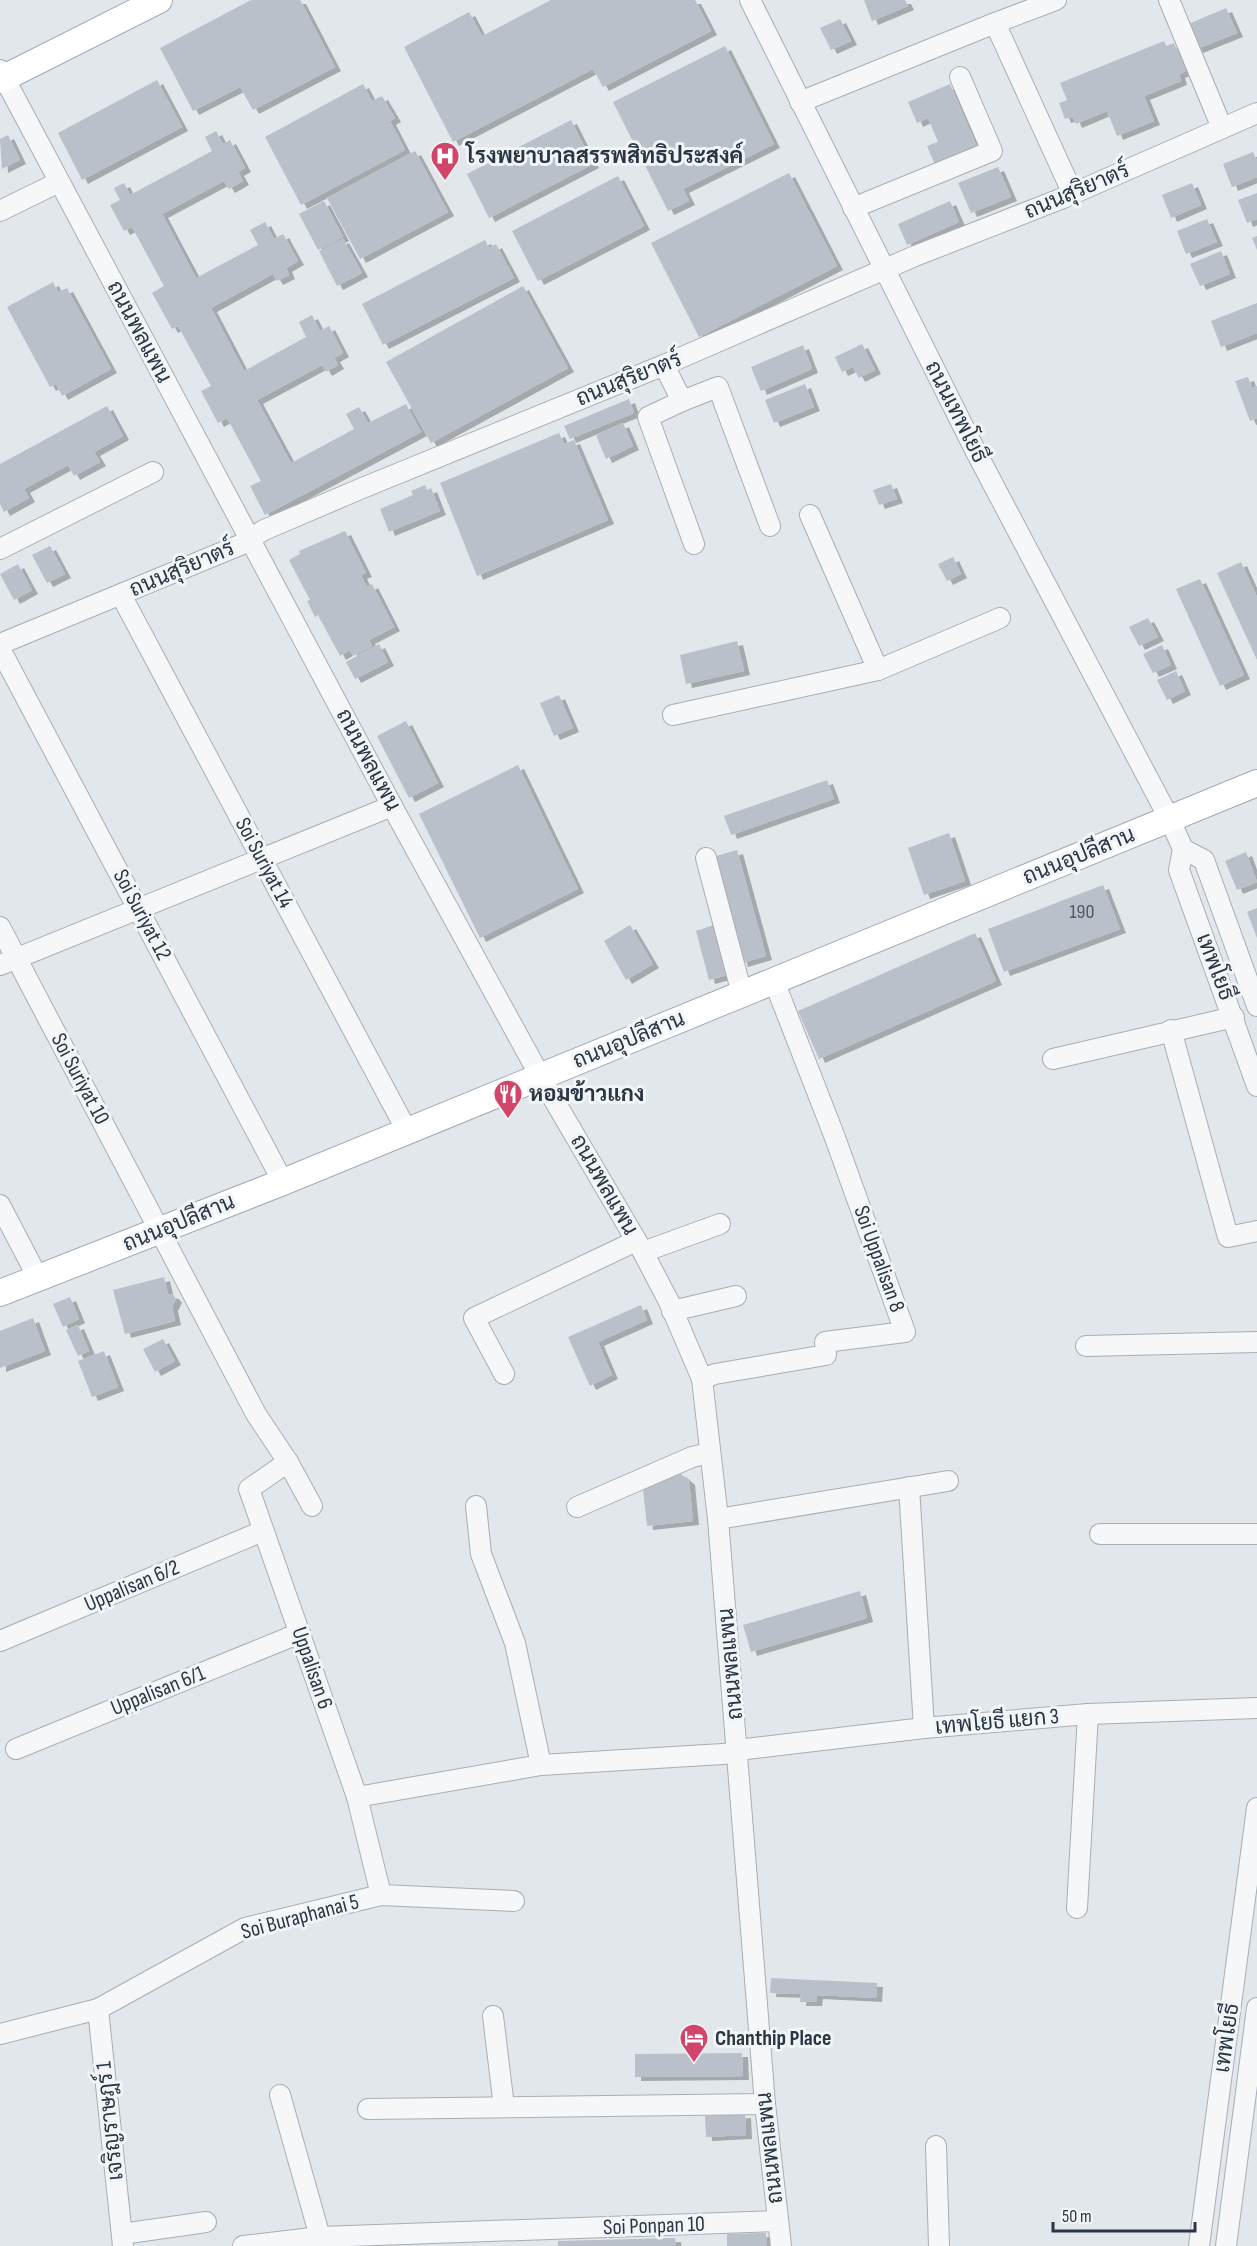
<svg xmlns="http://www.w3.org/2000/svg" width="1257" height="2246" viewBox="0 0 1257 2246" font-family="'Sofia Sans Condensed',Sarabun,sans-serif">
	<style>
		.building { fill: #b9c0c9; filter: url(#shadow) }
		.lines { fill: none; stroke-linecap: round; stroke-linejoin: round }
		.minor-casing { stroke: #a7aeb6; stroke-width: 22 }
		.major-casing { stroke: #a1acb7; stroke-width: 28 }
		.minor { stroke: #f5f7f9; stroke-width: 20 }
		.major { stroke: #fff; stroke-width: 26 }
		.labels { text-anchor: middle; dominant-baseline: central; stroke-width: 6; stroke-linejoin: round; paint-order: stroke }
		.number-label { font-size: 20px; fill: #4e5865 }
		.poi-label { font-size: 22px; font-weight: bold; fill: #2a3644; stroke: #f2f5f8; text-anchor: start }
		.street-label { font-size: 22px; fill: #2a3644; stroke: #f2f5f8 }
	</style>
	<defs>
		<filter id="shadow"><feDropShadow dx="6" dy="4" stdDeviation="0" flood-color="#0004"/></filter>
	</defs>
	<rect width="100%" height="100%" fill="#e2e7eb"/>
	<g class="building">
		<path d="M251 0H300L335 67 253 110 240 87 193 111 160 48Z"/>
		<path d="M551 0H695L711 31 603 87 593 69 453 142 404 47 469 12 482 36Z"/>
		<path d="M864 0H905L908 6 872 21Z"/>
		<path d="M1226 8 1237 33 1197 49 1186 25Z"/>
		<path d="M840 19 851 41 831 50 820 28Z"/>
		<path d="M1164 41 1166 46 1174 43 1186 71 1179 74 1181 81 1144 96 1154 121 1117 136 1107 111 1076 124 1073 117 1065 119 1059 103 1067 100 1060 83Z"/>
		<path d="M725 46 774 144 683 189 689 201 668 211 613 102Z"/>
		<path d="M157 80 182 127 82 180 58 133Z"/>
		<path d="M363 84 372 101 382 96 395 118 390 121 405 150 301 205 265 137Z"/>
		<path d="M950 84 978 149 936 167 927 146 938 142 928 118 917 123 908 102Z"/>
		<path d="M571 120 593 164 489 218 467 174Z"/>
		<path d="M216 131 223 144 230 140 245 168 238 172 243 181 229 189 224 181 162 214 196 278 258 245 250 230 265 222 274 239 283 234 298 261 286 268 289 275 277 281 273 274 211 308 244 371 306 337 299 322 312 315 320 331 329 326 343 353 334 358 338 365 326 372 322 365 257 400 291 463 354 429 346 414 359 407 368 423 406 404 421 432 265 515 250 486 261 481 227 418 218 423 201 391 211 386 178 326 172 329 152 293 164 286 132 227 124 231 110 205 120 200 114 188 124 183 130 195 212 151 205 137Z"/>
		<path d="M8 135 20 160 2 169 0 139Z"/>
		<path d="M415 151 448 212 360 259 327 198Z"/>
		<path d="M1253 152 1257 161V177L1232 187 1223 164Z"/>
		<path d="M998 167 1011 197 971 213 958 183Z"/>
		<path d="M789 173 837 266 699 337 651 243Z"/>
		<path d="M618 176 644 226 538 281 512 231Z"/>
		<path d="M1192 183 1201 205 1171 218 1162 195Z"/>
		<path d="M1257 193V219L1247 223 1238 200Z"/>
		<path d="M324 201 343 237 318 250 299 214Z"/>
		<path d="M950 201 959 222 907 245 898 224Z"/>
		<path d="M1207 219 1217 242 1186 254 1177 231Z"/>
		<path d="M1257 236V250L1252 238Z"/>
		<path d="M343 239 362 273 337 286 319 251Z"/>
		<path d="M485 240 489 248 496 244 514 278 383 345 362 304Z"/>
		<path d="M1221 251 1230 274 1200 286 1190 264Z"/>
		<path d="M53 282 58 292 67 288 111 369 62 396 56 384 50 387 7 307Z"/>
		<path d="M523 286 568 368 431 443 386 362Z"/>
		<path d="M1257 303V333L1221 347 1211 321Z"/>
		<path d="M862 344 875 370 859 378 853 367 842 372 835 357Z"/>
		<path d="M803 345 812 369 761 391 751 367Z"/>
		<path d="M1248 377 1252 388 1257 386V418L1250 421 1235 381Z"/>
		<path d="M805 384 814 407 774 423 765 400Z"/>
		<path d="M629 399 634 413 570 439 564 426Z"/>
		<path d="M107 406 123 436 94 452 100 462 74 476 68 465 24 489 29 498 4 512 0 504V464Z"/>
		<path d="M623 423 633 446 606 459 596 435Z"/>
		<path d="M559 433 564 444 574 440 608 520 477 576 440 483Z"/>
		<path d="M891 484 897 499 879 505 873 490Z"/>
		<path d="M425 485 427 490 431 488 440 511 389 532 380 509 413 495 411 491Z"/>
		<path d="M345 531 366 573 361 575 367 587 372 584 394 627 369 640 372 646 353 656 350 650 340 656 318 615 315 617 307 601 310 600 289 560 300 554 299 551Z"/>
		<path d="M50 546 65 574 47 583 32 555Z"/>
		<path d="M953 557 961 574 947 581 938 564Z"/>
		<path d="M1241 562 1257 597V660L1217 573Z"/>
		<path d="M18 564 32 590 14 600 0 574Z"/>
		<path d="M1200 579 1244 675 1220 686 1176 589Z"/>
		<path d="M1148 618 1158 637 1139 646 1129 627Z"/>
		<path d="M737 641 744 671 686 684 680 655Z"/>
		<path d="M379 644 388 662 355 679 346 662Z"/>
		<path d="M1162 645 1171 665 1153 673 1143 654Z"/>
		<path d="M1176 671 1185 691 1167 700 1157 680Z"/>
		<path d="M559 695 573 728 554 736 540 703Z"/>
		<path d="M406 721 438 783 409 798 377 736Z"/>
		<path d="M518 765 578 889 480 938 419 814Z"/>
		<path d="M827 780 834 799 731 835 724 816Z"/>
		<path d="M949 833 965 881 924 895 908 848Z"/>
		<path d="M737 850 766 956 742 963 713 857Z"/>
		<path d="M1246 852 1257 882 1237 890 1225 861Z"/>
		<path d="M1103 885 1120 929 1004 972 988 929Z"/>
		<path d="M1257 908V938L1247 912Z"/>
		<path d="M717 924 731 974 709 980 696 931Z"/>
		<path d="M630 925 653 964 626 980 604 941Z"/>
		<path d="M975 933 996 981 819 1059 798 1011Z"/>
		<path d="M164 1277 168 1294 173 1295 176 1299 172 1307 175 1321 125 1334 113 1290Z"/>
		<path d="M70 1297 79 1319 63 1327 53 1304Z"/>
		<path d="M641 1305 647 1320 598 1342 612 1375 590 1386 568 1337Z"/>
		<path d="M33 1318 45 1351 0 1368V1331Z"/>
		<path d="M78 1325 89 1351 78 1356 66 1330Z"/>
		<path d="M163 1339 175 1361 155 1372 143 1349Z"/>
		<path d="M104 1351 118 1387 92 1397 78 1361Z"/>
		<path d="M680 1473 689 1481 693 1521 647 1526 643 1489Z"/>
		<path d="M860 1591 867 1618 751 1652 743 1625Z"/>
		<path d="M771 1978 877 1983 876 1998 817 1995 816 2002H800L801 1994 770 1993Z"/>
		<path d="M742 2053 743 2076 635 2077V2054Z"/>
		<path d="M745 2114 746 2135 706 2137 705 2116Z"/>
		<path d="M766 2233 767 2246H727V2234Z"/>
		<path d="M675 2238 676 2246H558V2241Z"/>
	</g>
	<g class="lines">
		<g class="minor-casing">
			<g id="minor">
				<path d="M750 0 975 450 1170 820 1183 849 1179 870 1257 1086"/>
				<path d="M1056 0 995 23 1073 194"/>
				<path d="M1169 0 1222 128"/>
				<path d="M0 70 392 806 540 1076 643 1252 669 1302 702 1379 718 1519 765 2104 781 2246"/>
				<path d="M800 102 995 23"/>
				<path d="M853 208 992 151 960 77"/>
				<path d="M0 211 59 182"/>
				<path d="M664 365 682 401 648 417 694 544"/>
				<path d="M682 401 718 387 770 526"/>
				<path d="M810 515 878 670"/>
				<path d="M0 549 153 472"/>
				<path d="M121 595 407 1131"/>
				<path d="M0 644 240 545 264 530 360 489 664 365 915 256 1063 198 1257 113"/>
				<path d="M0 649 283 1182"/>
				<path d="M673 715 878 670 1000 618"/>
				<path d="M1183 849 1204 860 1257 1006"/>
				<path d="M706 858 742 994"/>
				<path d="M0 927 256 1414 288 1462 312 1506"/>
				<path d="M0 965 392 806"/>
				<path d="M1171 1030 1228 1237 1257 1231"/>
				<path d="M1053 1059 1234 1017"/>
				<path d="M0 1205 38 1278"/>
				<path d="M643 1252 720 1224"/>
				<path d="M672 1311 736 1296"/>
				<path d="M1086 1346 1257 1342"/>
				<path d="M504 1374 474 1318 636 1241"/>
				<path d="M702 1379 715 1374 826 1355 825 1342 905 1332 834 1135 774 981"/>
				<path d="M288 1462 249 1489 357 1797 381 1895"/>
				<path d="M909 1487 924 1728"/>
				<path d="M476 1506 481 1554 515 1643 541 1765"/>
				<path d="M577 1507 692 1457 709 1453"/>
				<path d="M718 1519 948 1481"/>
				<path d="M1100 1534H1257"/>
				<path d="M0 1641 263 1531"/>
				<path d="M16 1749 300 1633"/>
				<path d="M738 1750 924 1728 1088 1714 1257 1708"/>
				<path d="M357 1797 541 1765 739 1753"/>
				<path d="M1077 1908 1088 1714"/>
				<path d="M98 2009 123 2246"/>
				<path d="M493 2016 504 2107"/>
				<path d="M0 2034 98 2009 245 1928 381 1895 514 1901"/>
				<path d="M280 2095 320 2237"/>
				<path d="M368 2109 765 2104"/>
				<path d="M936 2146 939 2246"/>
				<path d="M122 2234 206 2222"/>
				<path d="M243 2246 320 2237 778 2221"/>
				<path d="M1199 2246 1257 1808"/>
				<path d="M1226 2246 1257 2008"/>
			</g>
		</g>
		<g class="major-casing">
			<g id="major">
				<path d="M0 80 159 0"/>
				<path d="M0 1293 283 1182 1257 783"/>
			</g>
		</g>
		<use href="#minor" class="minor"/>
		<use href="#major" class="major"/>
	</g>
	<defs>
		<g id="hospital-pin" transform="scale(1.5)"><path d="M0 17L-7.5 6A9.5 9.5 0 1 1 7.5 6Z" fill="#d2456a" stroke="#f2f5f8"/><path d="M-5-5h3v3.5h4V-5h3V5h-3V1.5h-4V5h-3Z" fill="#fff"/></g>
		<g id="restaurant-pin" transform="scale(1.5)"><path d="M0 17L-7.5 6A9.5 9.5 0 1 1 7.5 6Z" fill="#d2456a" stroke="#f2f5f8"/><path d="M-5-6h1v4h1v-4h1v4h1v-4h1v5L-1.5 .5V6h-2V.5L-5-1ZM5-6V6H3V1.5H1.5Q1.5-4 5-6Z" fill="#fff"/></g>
		<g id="hotel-pin" transform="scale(1.5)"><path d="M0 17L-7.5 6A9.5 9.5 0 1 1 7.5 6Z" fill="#d2456a" stroke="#f2f5f8"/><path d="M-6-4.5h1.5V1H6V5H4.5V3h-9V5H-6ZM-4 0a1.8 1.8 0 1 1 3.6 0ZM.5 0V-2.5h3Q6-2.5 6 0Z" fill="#fff"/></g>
	</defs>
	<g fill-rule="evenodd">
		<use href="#hospital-pin" x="445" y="156"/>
		<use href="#restaurant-pin" x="508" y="1094"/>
		<use href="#hotel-pin" x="694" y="2038"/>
	</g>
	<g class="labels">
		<g class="number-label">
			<text x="1082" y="912">190</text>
		</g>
		<g class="poi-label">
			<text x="466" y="156">โรงพยาบาลสรรพสิทธิประสงค์</text>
			<text x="529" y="1094">หอมข้าวแกง</text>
			<text x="715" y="2038">Chanthip Place</text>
		</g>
		<g class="street-label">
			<text transform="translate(1077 191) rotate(-23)">ถนนสุริยาตร์</text>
			<text transform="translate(139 332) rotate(62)">ถนนพลแพน</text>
			<text transform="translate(629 379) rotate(-22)">ถนนสุริยาตร์</text>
			<text transform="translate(956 412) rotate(63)">ถนนเทพโยธี</text>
			<text transform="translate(182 569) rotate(-23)">ถนนสุริยาตร์</text>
			<text transform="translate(368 760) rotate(62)">ถนนพลแพน</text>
			<text transform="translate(1079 856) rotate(-22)">ถนนอุปลีสาน</text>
			<text transform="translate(264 863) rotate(62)">Soi Suriyat 14</text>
			<text transform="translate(142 915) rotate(62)">Soi Suriyat 12</text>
			<text transform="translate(1215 967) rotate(69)">เทพโยธี</text>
			<text transform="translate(629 1040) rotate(-22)">ถนนอุปลีสาน</text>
			<text transform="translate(80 1079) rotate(62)">Soi Suriyat 10</text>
			<text transform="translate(604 1185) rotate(60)">ถนนพลแพน</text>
			<text transform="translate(179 1223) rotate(-22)">ถนนอุปลีสาน</text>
			<text transform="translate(879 1259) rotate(70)">Soi Uppalisan 8</text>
			<text transform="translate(132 1586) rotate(-23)">Uppalisan 6/2</text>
			<text transform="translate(731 1664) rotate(-95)">ถนนพลแพน</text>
			<text transform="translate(312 1668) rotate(71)">Uppalisan 6</text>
			<text transform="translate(158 1691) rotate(-22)">Uppalisan 6/1</text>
			<text transform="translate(997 1722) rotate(-5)">เทพโยธี แยก 3</text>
			<text transform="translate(300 1917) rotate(-15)">Soi Buraphanai 5</text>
			<text transform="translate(1227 2038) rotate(-82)">เทพโยธี</text>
			<text transform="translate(110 2121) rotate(-96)">เจริญราษฎร์ 1</text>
			<text transform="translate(770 2148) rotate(-96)">ถนนพลแพน</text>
			<text transform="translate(654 2226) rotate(-2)">Soi Ponpan 10</text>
		</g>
	</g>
	<path d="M1053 2222v9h142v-9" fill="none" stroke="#2a3644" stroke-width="3"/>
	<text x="1062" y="2222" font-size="18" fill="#2a3644" stroke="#f2f5f8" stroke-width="4.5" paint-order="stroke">50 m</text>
</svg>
